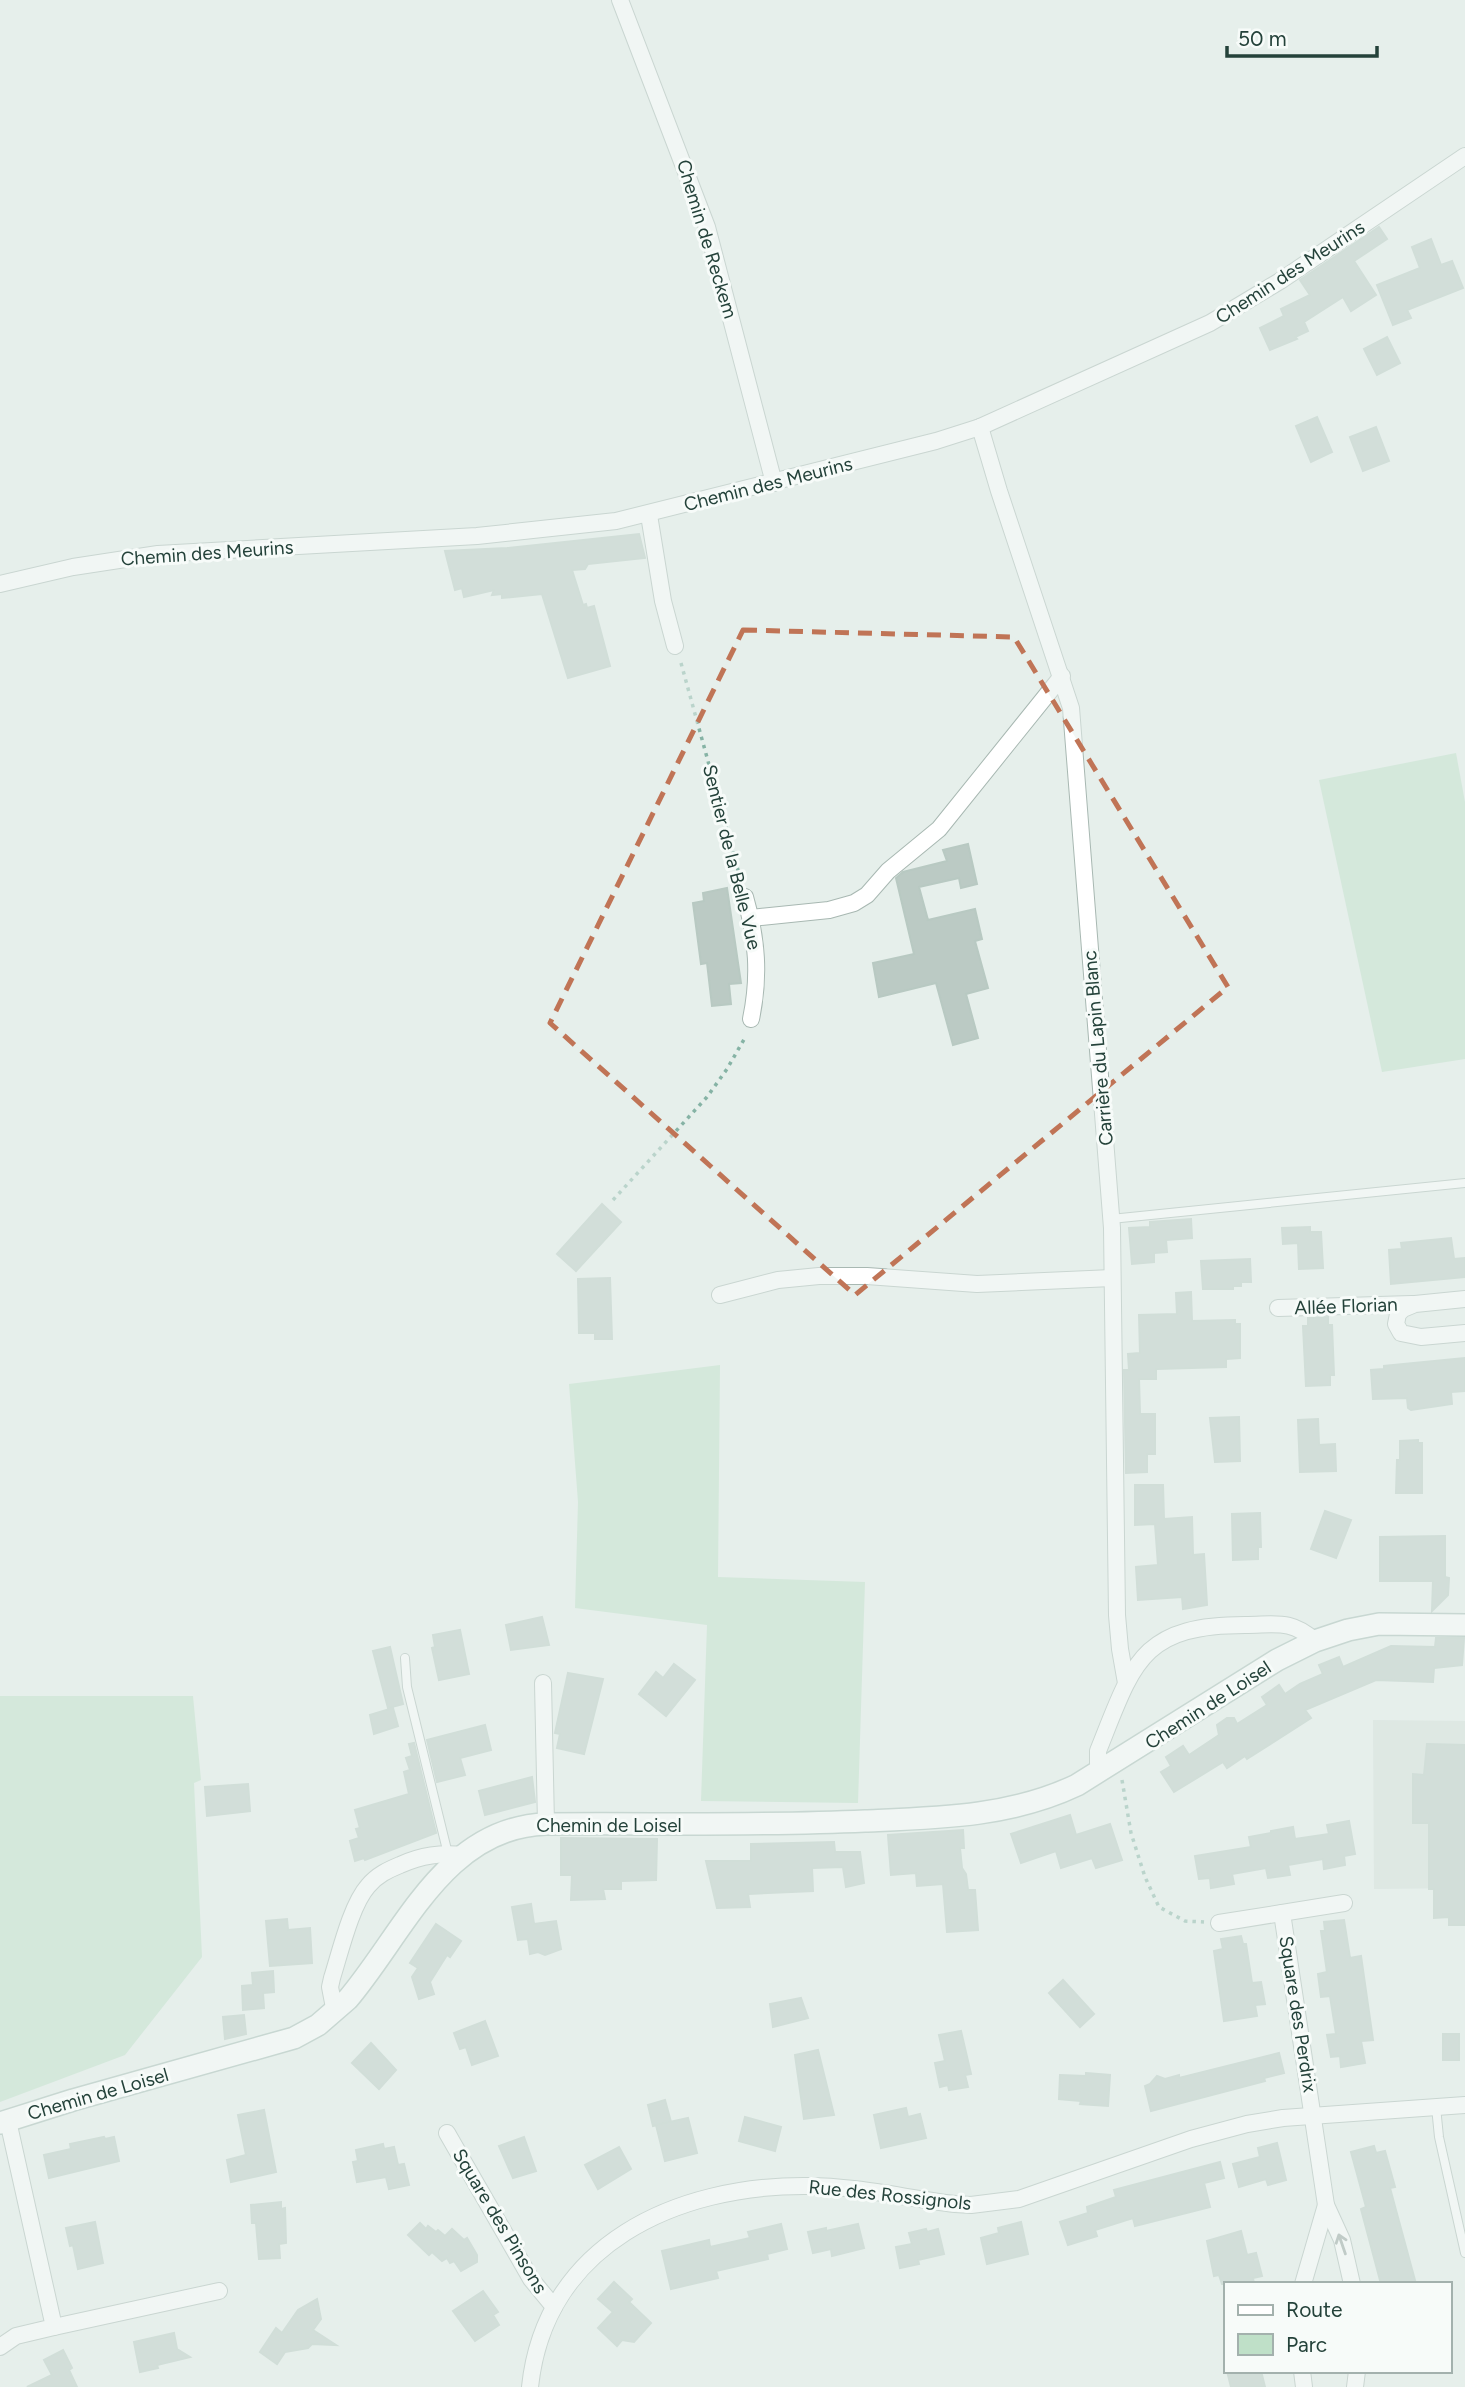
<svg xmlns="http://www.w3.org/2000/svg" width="1465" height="2387" viewBox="0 0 1465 2387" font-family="Figtree,sans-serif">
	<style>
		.built { fill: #d4dfda }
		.green { fill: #bfe0c8 }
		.building { fill: #bbcac4; stroke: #b8c9c2; stroke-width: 2 }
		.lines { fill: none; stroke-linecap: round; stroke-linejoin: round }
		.lane-casing { stroke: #a8b8b2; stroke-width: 10 }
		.street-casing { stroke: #a8b8b2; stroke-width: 18 }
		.secondary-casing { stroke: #a4bbb3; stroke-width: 24 }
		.path { stroke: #86b3a5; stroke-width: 3.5; stroke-dasharray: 3.5 5; stroke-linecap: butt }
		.lane { stroke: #fff; stroke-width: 8 }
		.street { stroke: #fff; stroke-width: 16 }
		.secondary { stroke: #fff; stroke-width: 21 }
		.oneway { stroke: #92a09c }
		.marked { fill: none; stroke: #c07456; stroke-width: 5; stroke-dasharray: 14 9; stroke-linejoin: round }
		.labels { text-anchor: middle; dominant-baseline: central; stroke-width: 6; stroke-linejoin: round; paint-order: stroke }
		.street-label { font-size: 19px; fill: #24423a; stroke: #f7fbf9 }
	</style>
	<rect width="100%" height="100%" fill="#e6efeb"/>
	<path class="built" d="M1373 1720 1465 1721V1888L1374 1889Z"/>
	<g class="green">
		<path d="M1456 753 1465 802V1059L1382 1072 1319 780Z"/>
		<path d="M720 1365 718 1577 865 1582 858 1803 701 1801 707 1625 575 1608 578 1502 569 1384Z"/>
		<path d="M0 1696H193L201 1780 194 1783 202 1957 125 2055 0 2102Z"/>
	</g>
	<g class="building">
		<path d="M1379 227 1387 239 1354 261 1376 295 1351 311 1343 297 1304 322 1308 331 1295 337 1297 339 1270 350 1260 328 1284 316 1281 309 1310 295 1300 280Z"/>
		<path d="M1431 239 1441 265 1452 261 1463 288 1407 310 1411 318 1393 325 1377 285 1420 268 1412 247Z"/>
		<path d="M1387 337 1400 363 1377 375 1364 349Z"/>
		<path d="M1317 417 1332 452 1311 462 1296 426Z"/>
		<path d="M1376 427 1389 461 1363 471 1350 437Z"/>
		<path d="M639 534 645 558 588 564 585 569 572 570 583 605 586 604 587 608 594 606 610 666 568 678 542 594 502 598V594L492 595 494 590 464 597 462 588 455 590 445 551 507 548Z"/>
		<path d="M968 844 977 884 961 888 959 878 919 887 928 920 975 909 982 939 975 941 988 988 966 994 978 1038 953 1045 936 983 879 997 873 963 914 954 896 878 903 872 947 861 943 850Z"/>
		<path d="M727 888 741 983 729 984 731 1004 712 1006 707 963 701 964 693 903 704 901 703 893Z"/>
		<path d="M602 1204 621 1222 576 1271 557 1254Z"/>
		<path d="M1191 1219 1192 1238 1166 1240 1167 1252 1154 1253V1262L1132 1264 1129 1228 1150 1227V1222Z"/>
		<path d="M1310 1227V1232H1321L1323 1268 1299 1269 1298 1243 1283 1244 1282 1228Z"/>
		<path d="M1451 1238 1454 1259 1465 1258V1277L1391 1284 1389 1250 1402 1249 1401 1243Z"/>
		<path d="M1250 1259 1251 1282H1241V1286H1233V1289H1203L1201 1261Z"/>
		<path d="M610 1278 612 1339H595V1333H579L578 1279Z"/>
		<path d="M1191 1292 1192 1321 1235 1320V1324H1240V1358L1226 1359V1367L1156 1369V1379H1139L1140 1414H1155V1454H1147V1472L1126 1473 1124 1370H1129L1128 1354 1140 1353 1139 1315 1177 1314 1176 1293Z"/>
		<path d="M1328 1317V1325H1332L1334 1375H1330V1385L1306 1386 1303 1326H1308V1318Z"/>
		<path d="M1465 1358V1391L1451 1392 1452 1404 1411 1410 1408 1408 1407 1398 1373 1399 1371 1370 1384 1369V1366Z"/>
		<path d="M1239 1417 1240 1461 1215 1462 1210 1418Z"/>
		<path d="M1318 1419 1319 1445 1335 1444 1336 1471 1300 1472 1298 1420Z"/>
		<path d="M1418 1440V1443H1422V1493H1396L1397 1460H1400V1441Z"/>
		<path d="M1135 1485H1163L1164 1519 1192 1517 1193 1555 1204 1554 1207 1605 1183 1609 1182 1597 1138 1600 1136 1567 1158 1565 1155 1524 1135 1525Z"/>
		<path d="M1325 1511 1351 1520 1336 1558 1311 1549Z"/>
		<path d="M1260 1513 1261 1547H1258V1559L1233 1560 1232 1514Z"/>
		<path d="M1445 1536V1577L1449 1578 1448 1595 1432 1611 1433 1581H1380V1537Z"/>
		<path d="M542 1617 549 1645 511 1650 506 1625Z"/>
		<path d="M460 1630 469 1674 439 1680 432 1648 435 1647 433 1635Z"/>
		<path d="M1436 1638H1464L1462 1665 1434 1668 1433 1682 1376 1680 1305 1710 1311 1718 1247 1759 1245 1756 1227 1768 1223 1762 1174 1792 1161 1772 1171 1766 1166 1757 1183 1746 1189 1755 1219 1735 1217 1725 1227 1718H1234L1237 1724 1267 1705 1262 1697 1279 1685 1285 1694 1300 1684 1323 1674 1319 1665 1339 1657 1343 1667 1391 1646 1435 1647Z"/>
		<path d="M390 1647 403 1704 388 1708 373 1651Z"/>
		<path d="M674 1664 695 1680 666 1716 639 1694 656 1672 663 1678Z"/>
		<path d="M568 1673 603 1679 584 1754 557 1748 560 1734 555 1733Z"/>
		<path d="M393 1708 398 1726 374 1734 370 1715Z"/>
		<path d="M485 1725 491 1750 460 1758 465 1775 437 1782 427 1740Z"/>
		<path d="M414 1743 436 1833 365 1860 364 1858 355 1861 350 1841 359 1838 356 1829 360 1828 355 1810 409 1794 404 1772 410 1770 406 1758 412 1756 409 1744Z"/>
		<path d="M1427 1744 1465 1745V1925H1449V1917L1434 1918V1889H1429V1823H1413V1774L1424 1775Z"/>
		<path d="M532 1777 535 1802 485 1815 479 1791Z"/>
		<path d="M248 1784 250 1811 207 1816 205 1787Z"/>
		<path d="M1070 1815 1076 1835 1110 1824 1122 1860 1096 1868 1092 1858 1061 1868 1056 1851 1021 1863 1011 1834Z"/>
		<path d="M1349 1821 1355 1854 1344 1856 1345 1865 1324 1869 1323 1859 1288 1865 1290 1875 1268 1878 1266 1868 1232 1874 1234 1884 1211 1888 1210 1878 1199 1879 1195 1856 1251 1847 1249 1837 1271 1833V1831L1293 1827 1295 1839 1329 1834 1327 1825Z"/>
		<path d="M963 1830 964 1848H960L962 1868 966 1874 968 1890H975L978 1930 947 1932 943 1884 917 1886 916 1873 891 1875 888 1835Z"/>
		<path d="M561 1838 657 1839 656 1880 621 1881V1889H603L605 1899 571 1900 572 1875H561Z"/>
		<path d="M834 1842 835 1852H860L864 1883 846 1887 843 1867 812 1868 813 1891 748 1894 750 1907 717 1908 706 1861H751V1844Z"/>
		<path d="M531 1904 534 1924 556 1921 561 1949 545 1955 538 1952 530 1954 528 1939 518 1940 512 1907Z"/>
		<path d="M287 1919 288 1930 310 1928 312 1963 270 1966 266 1921Z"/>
		<path d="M1344 1920 1350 1958 1361 1956 1373 2040 1361 2041 1365 2063 1341 2067 1340 2056 1331 2057 1327 2035 1336 2034 1330 1996 1321 1997 1318 1974 1327 1972 1321 1931H1325L1324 1922Z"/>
		<path d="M436 1924 461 1941 450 1957 447 1955 430 1982 434 1994 419 1999 412 1977 418 1968 410 1963Z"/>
		<path d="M1241 1936 1243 1944H1246L1252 1983 1261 1982 1265 2004 1255 2005 1257 2016 1224 2021 1214 1951 1223 1949 1221 1939Z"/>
		<path d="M273 1971 274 1992 263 1993 264 2008 243 2010 242 1986 253 1985 252 1973Z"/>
		<path d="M1063 1980 1094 2014 1080 2027 1049 1993Z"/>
		<path d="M801 1998 808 2018 773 2027 770 2004Z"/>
		<path d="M244 2015 246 2034 225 2039 223 2017Z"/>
		<path d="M485 2021 498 2056 472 2065 466 2047 460 2049 454 2033Z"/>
		<path d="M961 2031 971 2074 965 2075 968 2087 949 2090 948 2085 940 2087 935 2063 945 2061 939 2035Z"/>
		<rect x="1443" y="2034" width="16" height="26"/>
		<path d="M371 2043 396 2070 379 2089 352 2063Z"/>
		<path d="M818 2050 834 2115 804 2119 795 2055Z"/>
		<path d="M1279 2053 1284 2073 1264 2078 1265 2081 1151 2111 1145 2086 1150 2084 1157 2076 1165 2079 1179 2075V2078Z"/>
		<path d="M1086 2073 1110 2075 1108 2106 1080 2104 1081 2101 1059 2099 1060 2075 1086 2076Z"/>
		<path d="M665 2100 671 2122 653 2126 648 2105Z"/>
		<path d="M906 2108 908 2117 920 2114 926 2138 881 2148 874 2115Z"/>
		<path d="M264 2110 276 2172 231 2182 227 2160 246 2155 238 2115Z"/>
		<path d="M745 2117 781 2127 775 2151 739 2141Z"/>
		<path d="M688 2118 697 2153 665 2161 656 2125Z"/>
		<path d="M104 2137 105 2139 114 2137 119 2161 49 2178 44 2155 71 2149 70 2144Z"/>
		<path d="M524 2137 536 2171 513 2178 499 2146Z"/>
		<path d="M1277 2143 1286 2180 1268 2185 1266 2179 1239 2187 1233 2164 1260 2157 1258 2148Z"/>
		<path d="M383 2144 384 2149 394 2147 398 2165 404 2164 409 2185 389 2189 386 2177 357 2182 353 2162 358 2161 356 2150Z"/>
		<path d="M1374 2146 1376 2153 1385 2151 1395 2187 1390 2188 1416 2284H1381L1361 2209 1366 2207 1351 2152Z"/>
		<path d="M619 2147 631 2169 598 2189 585 2165Z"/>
		<path d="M1220 2162 1224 2178 1204 2183 1210 2207 1135 2226 1133 2218 1095 2230 1097 2236 1068 2245 1060 2222 1088 2213 1087 2207 1116 2197 1114 2190Z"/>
		<path d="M281 2202V2209L285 2208 286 2243 279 2244 280 2258 259 2259 256 2223H252L251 2205Z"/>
		<path d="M95 2222 103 2263 78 2269 73 2245 70 2246 66 2228Z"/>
		<path d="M1021 2222 1028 2254 987 2264 981 2238 999 2233 998 2228Z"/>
		<path d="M420 2223 426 2229 428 2226 436 2232 438 2230 445 2236 452 2229 464 2240 467 2238 477 2255V2262L461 2271 454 2261 450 2263 447 2258 442 2261 432 2252 429 2255 408 2235Z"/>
		<path d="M781 2224 787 2249 767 2254 768 2259 716 2271 718 2278 671 2289 662 2251 709 2240 710 2247 750 2238 748 2232Z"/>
		<path d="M858 2224 864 2248 832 2256 831 2249 813 2253 808 2232 826 2228V2231Z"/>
		<path d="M926 2229 927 2232 938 2229 944 2254 918 2260 919 2264 900 2268 896 2247 912 2244 909 2233Z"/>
		<path d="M1241 2231 1247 2255 1256 2253 1262 2276 1253 2278 1254 2284H1222L1219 2275 1214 2276 1207 2241Z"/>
		<path d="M614 2282 632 2299 629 2302 651 2323 634 2342 622 2340 617 2346 598 2328 613 2312 598 2299Z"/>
		<path d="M483 2291 498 2312 493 2315 499 2325 475 2341 453 2311Z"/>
		<path d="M317 2299 321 2319 313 2330 336 2345 312 2344 308 2348 285 2352 277 2364 260 2352 276 2328 282 2333 298 2310Z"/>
		<path d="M174 2333 177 2349 190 2357 157 2365 158 2368 140 2372 134 2342Z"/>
		<path d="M63 2350 72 2368 69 2370 77 2387H27L52 2375 44 2360Z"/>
		<path d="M1227 2371H1261L1265 2387H1231Z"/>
	</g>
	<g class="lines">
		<g class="lane-casing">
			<g id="lane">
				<path d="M1111 1219 1465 1183"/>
				<path d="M405 1658 407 1687 448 1854"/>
				<path d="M1436 2107 1439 2137 1465 2253"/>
			</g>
		</g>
		<g class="street-casing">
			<g id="street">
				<path d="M620 0 707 227 774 483"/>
				<path d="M980 427 999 491 1071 708 1112 1228 1117 1615 1120 1649 1126 1683"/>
				<path d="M649 515 663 601 675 646"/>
				<path d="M0 584 73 567 158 554 477 536 616 521 936 441 980 427 1210 323 1280 281 1465 156"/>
				<path d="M745 897C757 939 760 976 751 1019"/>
				<path d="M751 918 829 910 854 903 867 895 888 871 939 829 1062 676"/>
				<path d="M720 1295 778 1280 819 1276H867L977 1284 1112 1278"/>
				<path d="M1465 1299 1415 1304 1403 1309 1398 1314 1396 1324 1401 1333 1421 1337 1465 1333"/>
				<path d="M1278 1308 1412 1304"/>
				<path d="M543 1683 546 1824"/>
				<path d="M1101 1772 1098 1763V1751C1133 1664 1140 1625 1245 1625 1276 1625 1291 1619 1315 1641"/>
				<path d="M1282 1913 1326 2205 1342 2240 1352 2284"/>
				<path d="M1219 1923 1344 1903"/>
				<path d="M335 2013 330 1987 332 1978C340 1953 351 1905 368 1886 377 1875 388 1870 400 1865 422 1855 440 1853 464 1855"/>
				<path d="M447 2133 531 2279 554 2307"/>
				<path d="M1303 2284 1326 2205"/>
				<path d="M54 2327 219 2291"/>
				<path d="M0 2347 16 2336 54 2327 8 2121"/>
				<path d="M1302 2371 1304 2387"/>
				<path d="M530 2387C545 2244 677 2185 807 2186 857 2186 905 2198 955 2204L971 2205 1019 2199 1191 2139 1247 2124 1283 2118 1465 2105"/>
				<path d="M1355 2387 1357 2371"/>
			</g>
		</g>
		<g class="secondary-casing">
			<path id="secondary" d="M0 2123 73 2100 294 2038 318 2025 348 1999C404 1933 445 1827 546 1824 652 1823 758 1826 865 1821 937 1818 1010 1817 1077 1785L1277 1660 1315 1641 1348 1630 1379 1624 1465 1625"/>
		</g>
		<g class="path">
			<path d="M681 663 741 881"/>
			<path d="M613 1200 707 1097 727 1069 746 1036"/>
			<path d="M1122 1780 1131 1833 1145 1877 1159 1907 1185 1921 1204 1922"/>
		</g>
		<use href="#lane" class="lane"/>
		<use href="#street" class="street"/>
		<use href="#secondary" class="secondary"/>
	</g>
	<defs><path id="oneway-shaft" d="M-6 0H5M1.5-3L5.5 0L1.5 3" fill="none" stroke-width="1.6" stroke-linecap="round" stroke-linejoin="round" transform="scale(1.75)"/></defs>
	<use class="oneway" href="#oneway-shaft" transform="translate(1342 2244) rotate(-109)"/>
	<path d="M0 0H1465V2387H0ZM743 630 1014 637 1228 987 855 1295 550 1023Z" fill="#e6efeb" fill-opacity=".55" fill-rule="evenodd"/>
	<path class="marked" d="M743 630 1014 637 1228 987 855 1295 550 1023Z"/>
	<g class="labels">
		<g class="street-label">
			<text transform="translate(707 239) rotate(73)">Chemin de Reckem</text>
			<text transform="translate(1290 272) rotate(-33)">Chemin des Meurins</text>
			<text transform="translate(768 484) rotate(-14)">Chemin des Meurins</text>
			<text transform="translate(207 553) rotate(-4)">Chemin des Meurins</text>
			<text transform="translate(732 857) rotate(76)">Sentier de la Belle Vue</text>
			<text transform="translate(1098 1048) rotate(-95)">Carrière du Lapin Blanc</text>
			<text transform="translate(1346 1306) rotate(-2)">Allée Florian</text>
			<text transform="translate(1208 1705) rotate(-33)">Chemin de Loisel</text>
			<text x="609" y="1825">Chemin de Loisel</text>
			<text transform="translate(1298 2014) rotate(81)">Square des Perdrix</text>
			<text transform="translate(98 2094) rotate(-16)">Chemin de Loisel</text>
			<text transform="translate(890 2195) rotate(6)">Rue des Rossignols</text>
			<text transform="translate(500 2221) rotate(59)">Square des Pinsons</text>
		</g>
	</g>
	<rect x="1224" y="2282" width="228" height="91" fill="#f7fbf9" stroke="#a3b1ad" stroke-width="2"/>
	<rect x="1238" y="2305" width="35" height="10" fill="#ffffff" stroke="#a3b1ad" stroke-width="2"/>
	<text x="1286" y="2317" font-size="21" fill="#24423a">Route</text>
	<rect x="1238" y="2334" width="35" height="21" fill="#bfe0c8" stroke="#a3b1ad" stroke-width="2"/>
	<text x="1286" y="2352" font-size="21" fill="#24423a">Parc</text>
	<path d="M1227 46v10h150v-10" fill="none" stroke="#24423a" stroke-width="3.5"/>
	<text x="1238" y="46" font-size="21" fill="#24423a" stroke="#f7fbf9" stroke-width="5" paint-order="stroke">50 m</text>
</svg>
